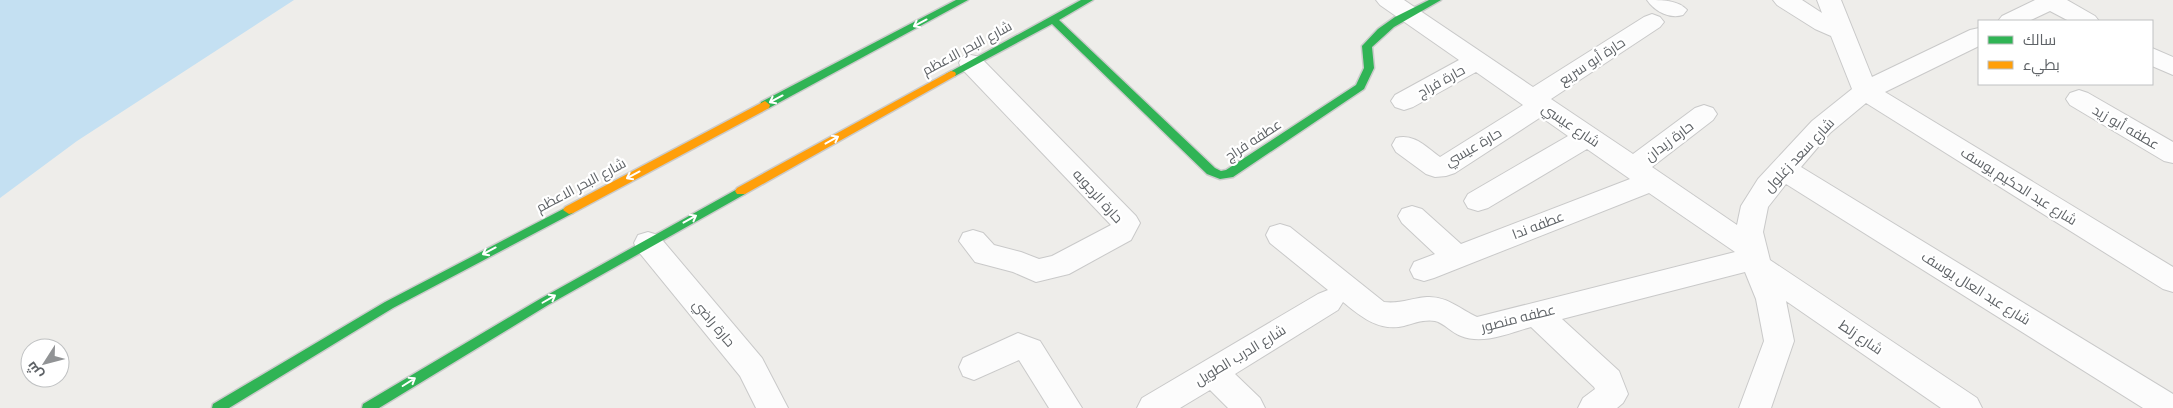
<svg xmlns="http://www.w3.org/2000/svg" width="2173" height="408" viewBox="0 0 2173 408" font-family="'Public Sans',Cairo,sans-serif">
	<style>
		.water { fill: #c4e0f2 }
		.lines { fill: none; stroke-linecap: round; stroke-linejoin: round }
		.street-casing { stroke: #c9c9c9; stroke-width: 2 }
		.fast-casing { stroke: #cbcbcb; stroke-width: 3 }
		.slow-casing { stroke: #cbcbcb; stroke-width: 3 }
		.street { fill: #fcfcfc; fill-rule: evenodd }
		.fast { fill: #30b455; fill-rule: evenodd }
		.slow { fill: #ff9f0a; fill-rule: evenodd }
		.oneway { stroke: #fff }
		.labels { text-anchor: middle; dominant-baseline: central; stroke-width: 4.5; stroke-linejoin: round; paint-order: stroke }
		.street-label { font-size: 14px; fill: #5f6367; stroke: #fff }
	</style>
	<rect width="100%" height="100%" fill="#eeedea"/>
	<path class="water" d="M0 0H294L77 141 0 198Z"/>
	<g class="lines">
		<g class="street-casing">
			<g id="street">
				<path d="M1376 0H1404L1533 87 1644 17 1652 14 1660 17 1664 22 1660 27 1551 99 1633 154 1695 108 1704 105 1713 108 1717 114 1713 120 1652 167 1737 225 1741 206 1758 179 1812 121 1852 89 1831 36 1815 29 1777 5 1773 0H1802L1822 13 1817 0H1841L1872 77 1970 30 1979 28V46L1885 92 2173 267V292L2163 289 1866 103 1830 133 1801 167 2173 394V408H2143L1786 184 1768 207 1763 232 1770 260 1977 398 1982 408H1941L1786 301 1794 341 1771 408H1739L1764 341 1756 299 1745 272 1562 319 1619 371 1628 394 1623 403 1617 408H1578L1583 398 1595 389 1594 387 1531 327C1509 333 1483 345 1461 336 1452 333 1444 323 1435 321 1425 319 1414 323 1404 326 1380 332 1361 317 1343 302L1338 310 1235 374 1260 398 1265 408H1228L1210 390 1180 408H1137L1142 398 1318 294 1328 290 1270 243 1266 235 1270 227 1280 224 1290 227 1384 302C1400 304 1412 298 1427 297 1447 296 1460 309 1477 317L1735 252 1649 193 1434 278 1424 281 1414 278 1410 270 1414 262 1435 254 1402 223 1398 216 1402 209 1412 206 1422 209 1461 244 1630 179 1587 149 1488 208 1478 211 1468 208 1464 201 1468 194 1568 136 1541 117 1455 173 1446 176 1435 177 1426 174 1396 152 1392 145 1396 138C1414 133 1426 147 1440 157L1523 105 1476 72 1413 107 1404 110 1395 107 1391 101 1395 95 1459 60 1380 5Z"/>
				<path d="M1647 0C1662 0 1678 0 1687 10L1683 15C1670 19 1655 12 1647 0Z"/>
				<path d="M2035 0H2067L2095 16 2099 21H2069L2050 11 2029 21H1998L2002 16Z"/>
				<path d="M2152 48 2173 57V75L2152 66Z"/>
				<path d="M971 55 980 57 1136 216 1140 223 1131 240 1069 274 1036 282 1013 272 975 262 959 241 963 233 973 230 983 233 994 245 1021 252 1039 259 1052 256 1111 225 962 69 959 63 962 57Z"/>
				<path d="M2079 90 2088 93 2173 142V163L2164 161 2070 105 2066 99 2070 93Z"/>
				<path d="M648 232 658 235 762 358 788 408H756L740 376 638 251 634 243 638 235Z"/>
				<path d="M1018 333 1040 341 1082 408H1049L1019 360 974 380 963 376 959 367 963 358Z"/>
			</g>
		</g>
		<g class="fast-casing">
			<g id="fast">
				<path d="M956 0H968L769 108 765 109 760 105 761 102Z"/>
				<path d="M1081 0H1093L1059 20 1215 168 1221 171 1226 170 1356 85 1364 68 1362 46 1378 29 1395 17 1429 0H1441L1394 27 1372 47 1374 68 1364 89 1233 177 1220 179 1207 174 1052 24 955 76H947L946 74Z"/>
				<path d="M741 187 747 191 745 194 548 305 379 408H362L363 404 540 299Z"/>
				<path d="M569 206 573 207 575 210 573 213 393 308 229 408H212L213 404 385 302Z"/>
			</g>
		</g>
		<g class="slow-casing">
			<g id="slow">
				<path d="M951 71 955 72 956 74 955 76 745 194H737L735 191 737 188Z"/>
				<path d="M765 101 770 105 769 108 573 213 569 214 563 210 565 207Z"/>
			</g>
		</g>
		<use href="#street" class="street"/>
		<use href="#fast" class="fast"/>
		<use href="#slow" class="slow"/>
	</g>
	<defs><path id="oneway-shaft" d="M-6 0H5M1.5-3L5.5 0L1.5 3" fill="none" stroke-width="1.6" stroke-linecap="round" stroke-linejoin="round" transform="scale(1.25)"/></defs>
	<g class="oneway">
		<use href="#oneway-shaft" transform="translate(920 23) rotate(152)"/>
		<use href="#oneway-shaft" transform="translate(776 99) rotate(152)"/>
		<use href="#oneway-shaft" transform="translate(832 140) rotate(-29)"/>
		<use href="#oneway-shaft" transform="translate(633 175) rotate(152)"/>
		<use href="#oneway-shaft" transform="translate(690 219) rotate(-29)"/>
		<use href="#oneway-shaft" transform="translate(489 251) rotate(152)"/>
		<use href="#oneway-shaft" transform="translate(549 299) rotate(-30)"/>
		<use href="#oneway-shaft" transform="translate(409 382) rotate(-32)"/>
	</g>
	<g class="labels">
		<g class="street-label">
			<text transform="translate(967 48) rotate(-28)">شارع البحر الاعظم</text>
			<text transform="translate(1592 61) rotate(-33)">حارة أبو سريع</text>
			<text transform="translate(1441 81) rotate(-29)">حارة فراج</text>
			<text transform="translate(1571 125) rotate(34)">شارع عيسي</text>
			<text transform="translate(2126 127) rotate(30)">عطفه أبو زيد</text>
			<text transform="translate(1253 140) rotate(-33)">عطفه فراج</text>
			<text transform="translate(1669 141) rotate(-37)">حارة زيدان</text>
			<text transform="translate(1473 147) rotate(-30)">حارة عيسي</text>
			<text transform="translate(1799 155) rotate(-47)">شارع سعد زغلول</text>
			<text transform="translate(581 185) rotate(-28)">شارع البحر الاعظم</text>
			<text transform="translate(2019 186) rotate(32)">شارع عبد الحكيم يوسف</text>
			<text transform="translate(1098 196) rotate(48)">حارة الرجوبه</text>
			<text transform="translate(1538 225) rotate(-21)">عطفه ندا</text>
			<text transform="translate(1976 288) rotate(32)">شارع عبد العال يوسف</text>
			<text transform="translate(1518 318) rotate(-14)">عطفه منصور</text>
			<text transform="translate(714 323) rotate(50)">حارة راضي</text>
			<text transform="translate(1861 337) rotate(34)">شارع زلط</text>
			<text transform="translate(1240 355) rotate(-31)">شارع الدرب الطويل</text>
		</g>
	</g>
	<rect x="1978" y="20" width="175" height="65" fill="#ffffff" stroke="#bfc1c2"/>
	<rect x="1988" y="36" width="25" height="8" fill="#30b455" stroke="#bfc1c2"/>
	<text x="2023" y="45" font-size="15" fill="#5f6367">سالك</text>
	<rect x="1988" y="61" width="25" height="8" fill="#ff9f0a" stroke="#bfc1c2"/>
	<text x="2023" y="70" font-size="15" fill="#5f6367">بطيء</text>
	<g transform="translate(45 363) rotate(234)"><circle r="24" fill="#ffffff" stroke="#bfc1c2"/>
	<path d="M0-4L9 19L0 12L-9 19Z" fill="#919395"/>
	<text y="-8" font-size="14" font-weight="bold" text-anchor="middle" fill="#5f6367">ش</text>
	</g>
</svg>
